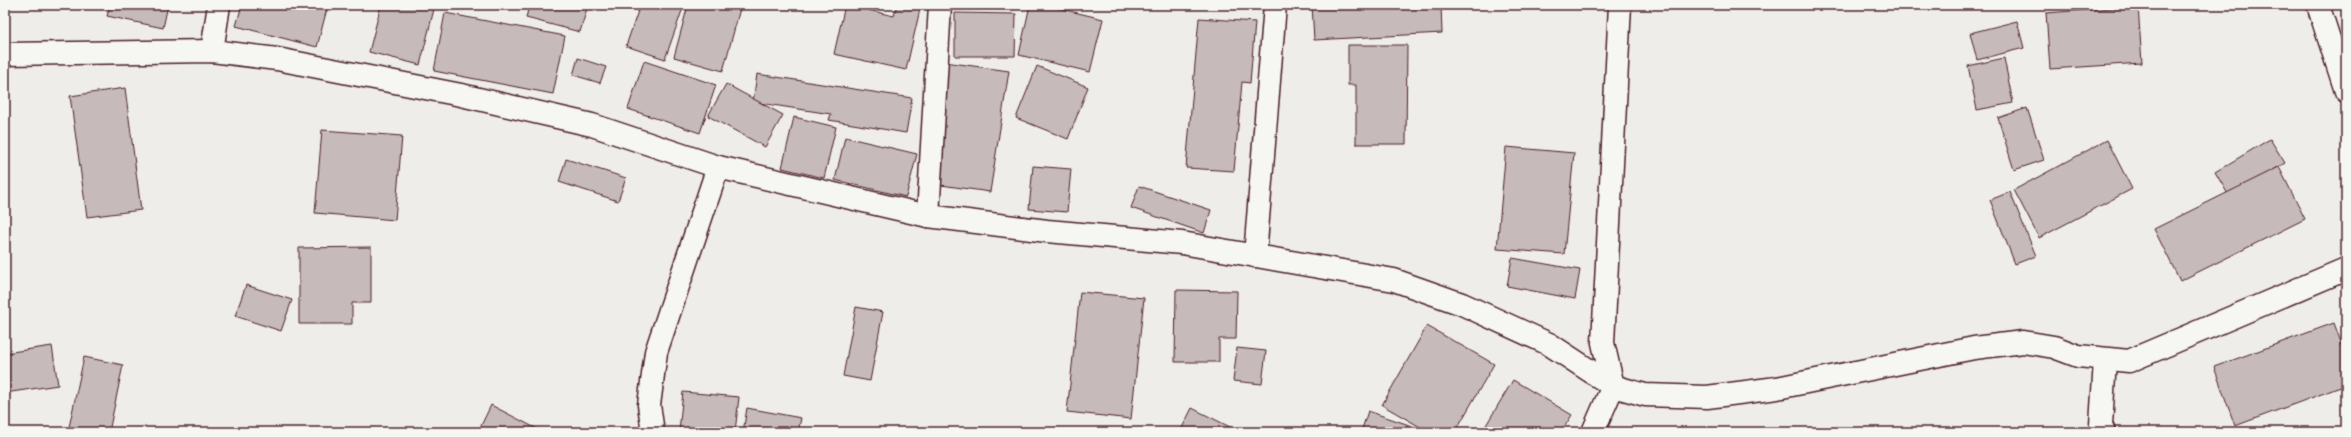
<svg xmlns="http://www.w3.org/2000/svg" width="2351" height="437" viewBox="0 0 2351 437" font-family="'Architects Daughter',sans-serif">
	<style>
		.building { fill: #c6babb; stroke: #4a1f2b }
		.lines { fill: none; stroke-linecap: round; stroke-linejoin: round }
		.street-casing { stroke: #4a1f2b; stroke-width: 25 }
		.secondary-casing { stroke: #4a1f2b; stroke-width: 25 }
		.street { stroke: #f6f6f2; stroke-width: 22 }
		.secondary { stroke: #f6f6f2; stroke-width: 22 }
	</style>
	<rect width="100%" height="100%" fill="#efedea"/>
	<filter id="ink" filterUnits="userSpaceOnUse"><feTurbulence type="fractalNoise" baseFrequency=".025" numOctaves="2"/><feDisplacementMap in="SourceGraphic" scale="8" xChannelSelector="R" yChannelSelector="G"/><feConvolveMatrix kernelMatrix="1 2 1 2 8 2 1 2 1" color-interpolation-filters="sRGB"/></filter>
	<g filter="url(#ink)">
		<g class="building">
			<path d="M80 5H106L105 8Z"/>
			<path d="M110 5H168L163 28 107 16Z"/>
			<path d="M242 5H328L317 47 236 26Z"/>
			<path d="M381 5H435L420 65 369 52Z"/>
			<path d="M529 5H588L580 32 526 18Z"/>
			<path d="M640 5H684L665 59 626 46Z"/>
			<path d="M688 5H741L723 71 674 57Z"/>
			<path d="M845 5H870L868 10 894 16 897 5H921L906 70 834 54Z"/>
			<path d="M1030 5H1045L1103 19 1090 72 1019 55Z"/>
			<path d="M1312 5H1441L1442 33 1314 40Z"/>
			<path d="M2138 6 2142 63 2050 69 2046 13Z"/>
			<path d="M445 13 565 36 553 94 434 71Z"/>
			<path d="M955 13 1016 14 1015 56H955Z"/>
			<path d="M1199 18 1255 22 1250 83 1242 82 1234 171 1186 168Z"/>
			<path d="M2017 21 2024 48 1977 60 1970 33Z"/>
			<path d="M1348 45H1407L1406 144H1356V85H1348Z"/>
			<path d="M578 58 606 67 600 83 573 75Z"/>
			<path d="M2004 58 2013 103 1977 110 1968 66Z"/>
			<path d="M644 61 716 85 700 133 628 109Z"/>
			<path d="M938 61 1009 71 990 192 920 182Z"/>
			<path d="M1037 66 1088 87 1068 139 1016 118Z"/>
			<path d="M757 74 912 98 906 133 829 120 831 114 753 102Z"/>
			<path d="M726 84 783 115 765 147 708 116Z"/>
			<path d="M125 88 141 210 87 217 70 96Z"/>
			<path d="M2027 108 2044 160 2014 170 1998 118Z"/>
			<path d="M794 117 836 127 824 178 782 168Z"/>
			<path d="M322 130 402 136 395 220 315 213Z"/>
			<path d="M845 137 917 154 906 197 835 180Z"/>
			<path d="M2270 139 2285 163 2229 196 2215 172Z"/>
			<path d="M2107 140 2132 189 2039 238 2014 190Z"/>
			<path d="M1506 147 1574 153 1564 254 1497 249Z"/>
			<path d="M566 159 626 178 618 201 559 182Z"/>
			<path d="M1033 166 1071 169 1067 212 1029 209Z"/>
			<path d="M2279 167 2305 219 2180 281 2154 229Z"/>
			<path d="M1139 186 1211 210 1204 233 1131 208Z"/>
			<path d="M2010 192 2036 256 2015 264 1990 200Z"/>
			<path d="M371 247V303H352V324H299V248Z"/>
			<path d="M1512 258 1580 270 1575 299 1507 286Z"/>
			<path d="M246 285 292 300 281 331 235 316Z"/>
			<path d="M1176 290 1237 291 1236 339H1219V362H1175Z"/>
			<path d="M1080 292 1144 298 1131 419 1067 412Z"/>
			<path d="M856 307 883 312 870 381 843 376Z"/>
			<path d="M2334 323 2346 356V385L2235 426 2214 367Z"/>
			<path d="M1427 326 1494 364 1455 432H1429L1382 405Z"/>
			<path d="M52 346 58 385 5 393V353Z"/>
			<path d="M1237 348 1266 351 1262 384 1233 381Z"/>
			<path d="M84 357 123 365 109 432H68Z"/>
			<path d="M1513 380 1572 415 1561 432H1482Z"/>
			<path d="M683 392 739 397 735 432 679 431Z"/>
			<path d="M491 405 543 432H478Z"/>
			<path d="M747 408 801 418 798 432H743Z"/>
			<path d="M1192 408 1240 432H1180Z"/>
			<path d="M1368 411 1424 430V432H1361Z"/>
		</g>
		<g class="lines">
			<g class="street-casing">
				<g id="street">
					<path d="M212 51 219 5"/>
					<path d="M5 54 212 51 277 59 461 95 592 125 718 167 928 216 1047 231 1182 243 1394 280 1462 304 1549 344 1613 386 1645 395 1707 397 1777 388 1974 348 2023 342 2054 347 2078 356 2129 361 2346 269"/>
					<path d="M928 216 940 5"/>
					<path d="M1255 256 1275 5"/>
					<path d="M653 432 649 405 656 352 718 167"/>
					<path d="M1593 432 1613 386 1603 343 1620 5"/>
					<path d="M2104 432 2101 425 2105 360"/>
				</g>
			</g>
			<g class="secondary-casing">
				<path id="secondary" d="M2318 5 2346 91"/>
			</g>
			<use href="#street" class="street"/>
			<use href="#secondary" class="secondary"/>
		</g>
	</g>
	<rect width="2351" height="437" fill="none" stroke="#f6f6f2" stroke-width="20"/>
	<rect x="10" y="10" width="2331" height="417" fill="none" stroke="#4a1f2b" stroke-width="1.5" filter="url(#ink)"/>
</svg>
